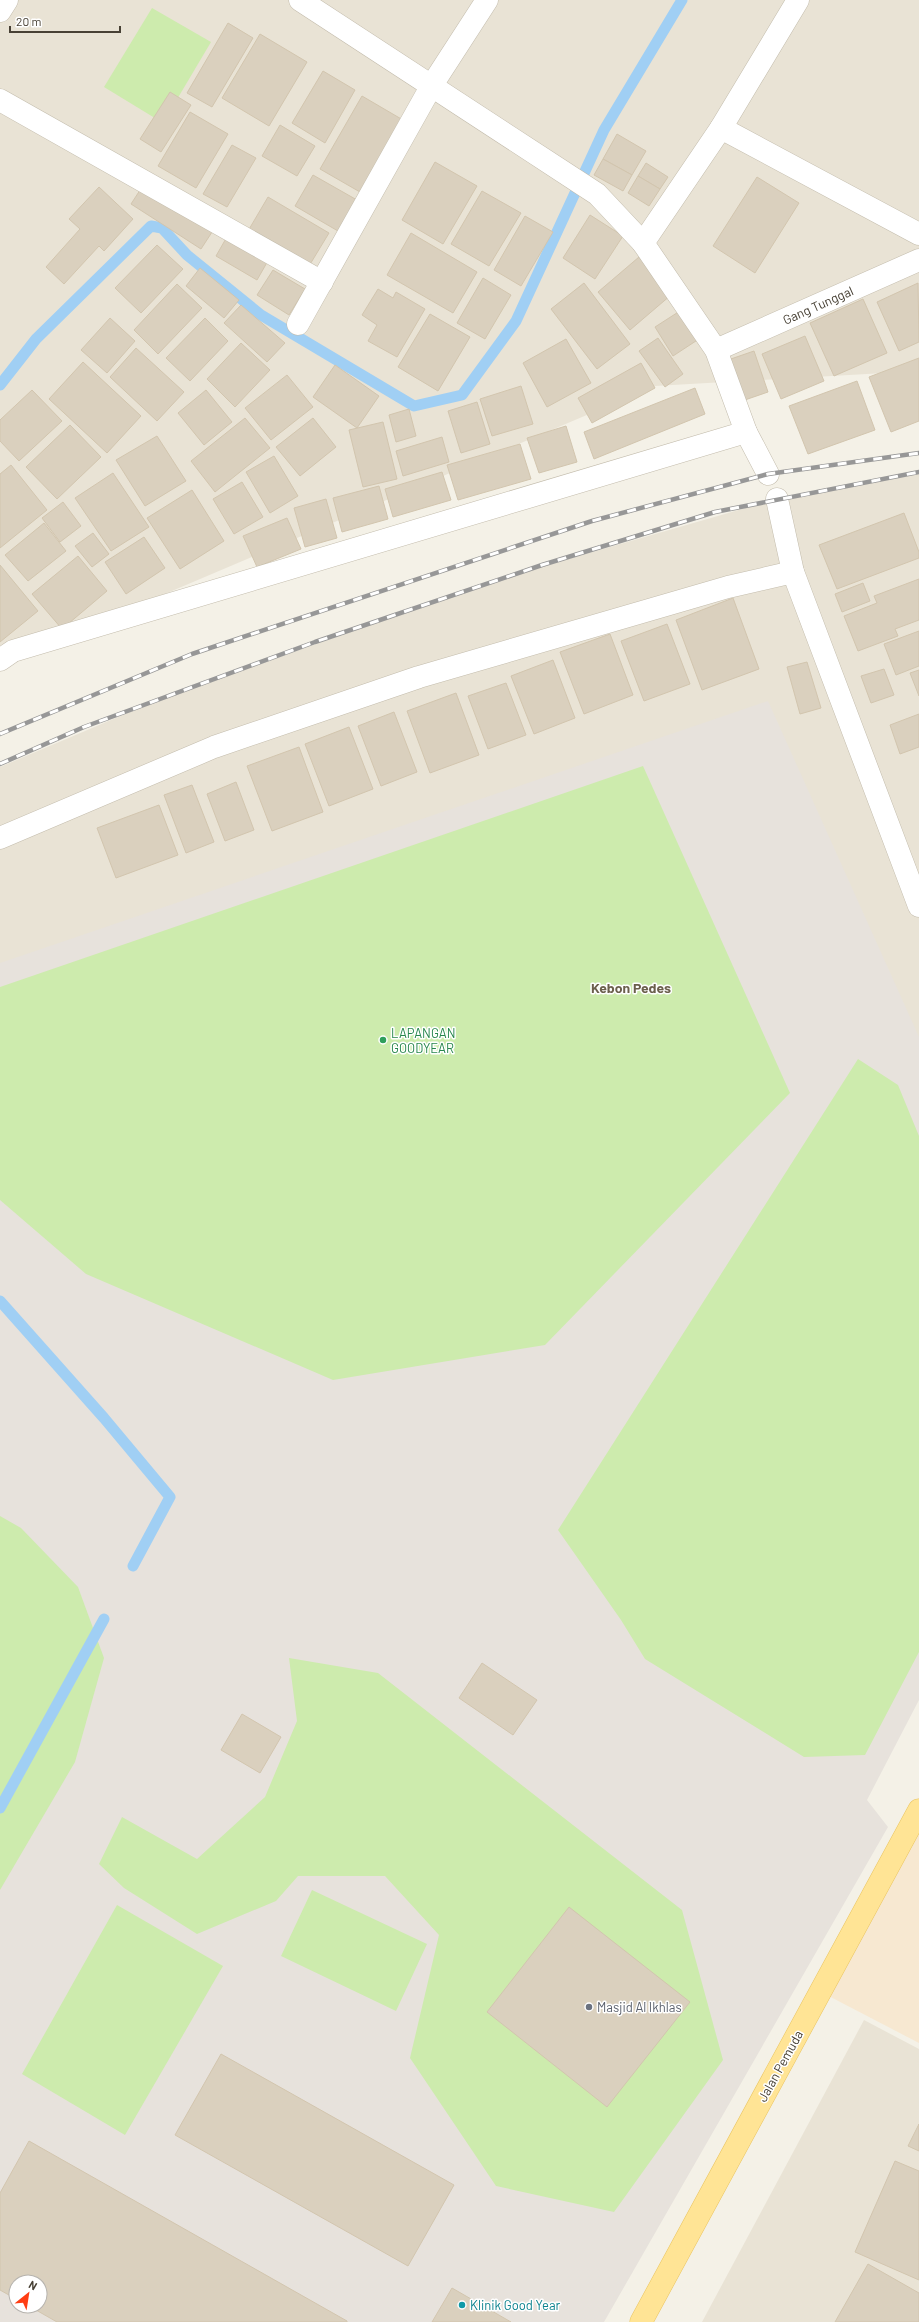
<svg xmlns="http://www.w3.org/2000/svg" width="919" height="2322" viewBox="0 0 919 2322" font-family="Barlow,sans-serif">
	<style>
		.residential { fill: #e9e3d5 }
		.commercial { fill: #f7e8d1 }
		.industrial { fill: #e7e2dc; fill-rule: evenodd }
		.green { fill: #cdebad }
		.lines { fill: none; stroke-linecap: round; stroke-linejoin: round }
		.stream { stroke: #a0cff4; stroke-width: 11 }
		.building { fill: #dad0be; stroke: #d2c5ae }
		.minor-casing { stroke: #c3bcac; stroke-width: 23 }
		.major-casing { stroke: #eac45f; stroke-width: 23 }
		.minor { stroke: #fff; stroke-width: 22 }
		.major { stroke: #ffe495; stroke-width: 22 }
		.rail-casing { stroke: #979797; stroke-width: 4.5 }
		.rail { stroke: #fff; stroke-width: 3; stroke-dasharray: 9; stroke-linecap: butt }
		.leisure-dot { fill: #2e9e5b; stroke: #fff; stroke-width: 1.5 }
		.worship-dot { fill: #6b7280; stroke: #fff; stroke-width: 1.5 }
		.culture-dot { fill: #0f9aa8; stroke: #fff; stroke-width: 1.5 }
		.labels { text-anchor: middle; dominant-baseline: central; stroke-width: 3; stroke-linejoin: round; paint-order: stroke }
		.street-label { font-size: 13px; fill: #484135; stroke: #fff }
		.leisure-label { font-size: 13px; fill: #27864d; stroke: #fff; text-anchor: start }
		.worship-label { font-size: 13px; fill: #5b616d; stroke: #fff; text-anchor: start }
		.culture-label { font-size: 13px; fill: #0d838f; stroke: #fff; text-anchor: start }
		.neighbourhood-label { font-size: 14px; font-weight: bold; fill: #6b5f4c; stroke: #fff }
	</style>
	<rect width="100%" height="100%" fill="#f4f1e7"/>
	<g class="residential">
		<path d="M0 0H919V371L655 386 0 664Z"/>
		<path d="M919 472V1050L0 963V767L163 698 509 576 777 499Z"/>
		<path d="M864 2020 919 2049V2322H702Z"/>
	</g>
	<path class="commercial" d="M919 1809V2043L821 1992Z"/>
	<path class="industrial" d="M768 701 919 1037V1700L867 1800 888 1827 604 2322H0V963ZM16 2282H40V2306H16Z"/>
	<g class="green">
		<path d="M152 8 211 42 163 123 104 87Z"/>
		<path d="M643 766 790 1093 545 1345 333 1380 86 1274 0 1200V987Z"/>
		<path d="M858 1059 898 1085 919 1136V1652L865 1755 804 1757 645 1659 621 1620 558 1530Z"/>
		<path d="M0 1516 21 1528 78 1587 104 1658 75 1762 0 1890Z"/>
		<path d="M289 1658 378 1673 682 1910 723 2060 614 2212 496 2186 410 2058 439 1935 385 1876H298L276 1901 197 1934 124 1888 99 1864 122 1817 197 1859 265 1797 297 1721Z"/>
		<path d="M312 1890 427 1944 396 2011 281 1956Z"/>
		<path d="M117 1905 223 1966 125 2135 22 2074Z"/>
	</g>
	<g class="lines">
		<g class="stream">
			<path d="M0 385 36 339 151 226 162 228 187 255 261 315 414 406 462 395 516 321 604 130 682 0"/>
			<path d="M0 1301 104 1418 170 1497 133 1566"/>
			<path d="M0 1808 104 1619"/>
		</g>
	</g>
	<g class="building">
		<path d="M228 23 253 38 212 107 187 93Z"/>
		<path d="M260 34 307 62 269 126 222 98Z"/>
		<path d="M323 71 355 90 325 143 292 123Z"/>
		<path d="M170 92 191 105 161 152 140 139Z"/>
		<path d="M362 96 403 120 360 192 320 169Z"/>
		<path d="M190 112 228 134 196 188 158 166Z"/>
		<path d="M280 125 315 146 297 176 262 156Z"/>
		<path d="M617 134 646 151 632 175 603 159Z"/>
		<path d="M232 145 256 158 227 207 203 194Z"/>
		<path d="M603 159 632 175 623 191 594 175Z"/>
		<path d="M435 162 477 186 443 244 402 220Z"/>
		<path d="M646 163 668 177 660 189 638 176Z"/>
		<path d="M313 175 357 200 338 231 295 206Z"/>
		<path d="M638 176 660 189 649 206 628 193Z"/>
		<path d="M757 177 799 203 755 273 713 246Z"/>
		<path d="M144 184 214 229 201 249 131 204Z"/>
		<path d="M99 187 133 219 104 251 99 246 64 284 46 267 80 229 69 219Z"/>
		<path d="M482 191 521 213 489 266 451 244Z"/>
		<path d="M268 197 329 233 309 266 248 231Z"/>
		<path d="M590 215 623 236 595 279 563 258Z"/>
		<path d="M525 216 553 232 521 286 494 270Z"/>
		<path d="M411 233 477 272 453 313 387 275Z"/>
		<path d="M228 235 269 259 257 280 216 256Z"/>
		<path d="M157 245 183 269 141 313 115 288Z"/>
		<path d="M639 257 671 295 630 330 598 292Z"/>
		<path d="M200 268 239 300 224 318 186 286Z"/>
		<path d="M273 270 305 289 289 315 257 295Z"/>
		<path d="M483 278 511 295 485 339 457 323Z"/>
		<path d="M584 283 630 344 597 369 551 309Z"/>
		<path d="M918 283 919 342 899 351 877 302Z"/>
		<path d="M177 284 202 308 158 354 134 330Z"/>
		<path d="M378 289 393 298 396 292 425 309 397 357 368 341 377 325 362 315Z"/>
		<path d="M863 299 887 353 834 376 810 323Z"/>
		<path d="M241 305 285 343 267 362 224 323Z"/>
		<path d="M683 309 702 337 673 356 655 327Z"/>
		<path d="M430 314 470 337 438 391 398 367Z"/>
		<path d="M110 318 135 341 107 373 81 350Z"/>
		<path d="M205 318 228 341 190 381 166 358Z"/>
		<path d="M805 336 824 381 781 399 762 354Z"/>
		<path d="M658 338 683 374 665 387 639 351Z"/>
		<path d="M566 339 591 383 547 407 523 363Z"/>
		<path d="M241 343 270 370 235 407 207 379Z"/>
		<path d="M136 348 184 392 157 421 110 377Z"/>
		<path d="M754 351 768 392 739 402 725 361Z"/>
		<path d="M919 358V421L891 432 869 377Z"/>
		<path d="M83 362 141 416 107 453 49 399Z"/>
		<path d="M641 363 655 388 592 423 578 398Z"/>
		<path d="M335 365 379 396 357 428 313 397Z"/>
		<path d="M287 375 313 407 271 440 245 408Z"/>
		<path d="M857 381 875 430 808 454 789 406Z"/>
		<path d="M521 386 533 424 492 436 480 399Z"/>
		<path d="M695 388 705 414 594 459 584 432Z"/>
		<path d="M32 390 62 421 19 461 0 441V420Z"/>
		<path d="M206 390 232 422 204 445 178 413Z"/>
		<path d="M477 402 490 444 461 453 448 411Z"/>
		<path d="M409 409 416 436 396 442 389 415Z"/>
		<path d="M245 418 270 448 215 492 191 461Z"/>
		<path d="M313 418 336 447 300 476 276 447Z"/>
		<path d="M383 422 397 479 363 487 349 430Z"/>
		<path d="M70 425 101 457 57 499 26 467Z"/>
		<path d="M566 426 577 462 539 473 527 438Z"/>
		<path d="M157 436 186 481 145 506 116 460Z"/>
		<path d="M442 437 449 462 403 476 396 451Z"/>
		<path d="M520 444 531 479 458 500 447 465Z"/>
		<path d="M274 456 298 496 270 513 246 472Z"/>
		<path d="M11 465 47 510 0 548V474Z"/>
		<path d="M442 472 451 500 393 517 385 489Z"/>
		<path d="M113 473 149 527 111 551 75 498Z"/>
		<path d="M242 482 263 517 234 534 213 499Z"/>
		<path d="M379 486 388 519 342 532 333 498Z"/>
		<path d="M192 490 224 541 180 569 147 518Z"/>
		<path d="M326 499 337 538 305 547 294 508Z"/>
		<path d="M63 502 81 526 60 542 42 518Z"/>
		<path d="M904 513 919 552V558L837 589 819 545Z"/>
		<path d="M287 518 301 549 257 567 243 536Z"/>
		<path d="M44 523 66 551 28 581 5 555Z"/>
		<path d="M93 533 109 554 92 567 75 546Z"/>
		<path d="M144 537 165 568 126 594 105 562Z"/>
		<path d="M78 556 107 591 62 629 32 594Z"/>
		<path d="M0 565 38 611 0 642Z"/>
		<path d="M919 579V620L895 629 898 636 858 651 844 616 877 603 874 596Z"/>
		<path d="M863 583 870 601 842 612 835 594Z"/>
		<path d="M733 598 759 669 702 690 676 620Z"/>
		<path d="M667 624 690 684 644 701 621 641Z"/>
		<path d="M919 631V666L896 675 884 644Z"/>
		<path d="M610 634 633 695 584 714 560 652Z"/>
		<path d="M553 660 575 718 534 734 511 676Z"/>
		<path d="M807 662 821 708 800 714 787 667Z"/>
		<path d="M884 669 894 695 871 703 861 676Z"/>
		<path d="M919 670V696L910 673Z"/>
		<path d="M506 683 526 735 488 749 468 696Z"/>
		<path d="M456 693 479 755 430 773 407 711Z"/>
		<path d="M394 712 417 772 381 786 358 726Z"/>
		<path d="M919 714V747L900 754 890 725Z"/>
		<path d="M349 727 373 789 329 806 305 744Z"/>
		<path d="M299 747 323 812 272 831 247 766Z"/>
		<path d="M236 782 254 830 225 841 207 794Z"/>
		<path d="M192 785 214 842 186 853 164 795Z"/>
		<path d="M159 805 178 855 116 878 97 828Z"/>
		<path d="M482 1663 537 1700 513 1735 459 1698Z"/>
		<path d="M242 1714 281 1737 260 1773 221 1750Z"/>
		<path d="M569 1907 690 2002 607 2107 487 2012Z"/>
		<path d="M221 2054 454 2185 408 2266 175 2135Z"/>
		<path d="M919 2124V2151L908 2146Z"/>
		<path d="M29 2141 347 2321V2322H57L29 2306H40V2282H16V2299L0 2290V2193Z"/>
		<path d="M895 2161 919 2171V2280L855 2252Z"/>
		<path d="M868 2264 919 2293V2322H835Z"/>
		<path d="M452 2288 511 2322H432Z"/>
	</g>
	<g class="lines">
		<g class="minor-casing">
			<g id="minor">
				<path d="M300 0 597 194 643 243 716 350 746 432 768 474"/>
				<path d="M0 11 7 0"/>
				<path d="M0 100 322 282"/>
				<path d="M721 128 919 234"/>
				<path d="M643 243 721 128 798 0"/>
				<path d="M298 324 432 85 487 0"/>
				<path d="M716 350 919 260"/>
				<path d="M777 499 793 572 919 906"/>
				<path d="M0 660 13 651 746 432"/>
				<path d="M0 838 214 747 419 677 728 587 793 572"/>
			</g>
		</g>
		<g class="major-casing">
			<path id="major" d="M641 2322 919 1810"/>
		</g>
		<use href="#minor" class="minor"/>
		<use href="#major" class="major"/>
		<g class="rail-casing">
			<g id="rail">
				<path d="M0 734 192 654 592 521 768 474 919 453"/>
				<path d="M0 764 84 727 315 642 542 565 715 512 919 472"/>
			</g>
		</g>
		<use href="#rail" class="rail"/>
	</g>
	<circle class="leisure-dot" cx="383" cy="1040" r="4"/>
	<circle class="worship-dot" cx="589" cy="2007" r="4"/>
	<circle class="culture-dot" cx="462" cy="2305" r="4"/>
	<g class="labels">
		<g class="street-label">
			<text transform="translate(818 305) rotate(-24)">Gang Tunggal</text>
			<text transform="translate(780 2066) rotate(-61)">Jalan Pemuda</text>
		</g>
		<g class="leisure-label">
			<text x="391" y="1033">LAPANGAN<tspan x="391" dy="15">GOODYEAR</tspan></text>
		</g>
		<g class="worship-label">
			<text x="597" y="2007">Masjid Al Ikhlas</text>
		</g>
		<g class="culture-label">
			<text x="470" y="2305">Klinik Good Year</text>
		</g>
		<g class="neighbourhood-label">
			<text x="631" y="987">Kebon Pedes</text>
		</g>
	</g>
	<g transform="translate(28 2294) rotate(30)"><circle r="19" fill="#ffffff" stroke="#b6b3ae"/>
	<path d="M0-3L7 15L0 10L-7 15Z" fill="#ff3d13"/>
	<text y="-6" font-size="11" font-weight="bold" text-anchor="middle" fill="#484135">N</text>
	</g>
	<path d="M10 26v6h110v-6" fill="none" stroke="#484135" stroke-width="2"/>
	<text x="16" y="26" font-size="12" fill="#484135" stroke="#ffffff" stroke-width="3" paint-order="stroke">20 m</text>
</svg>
